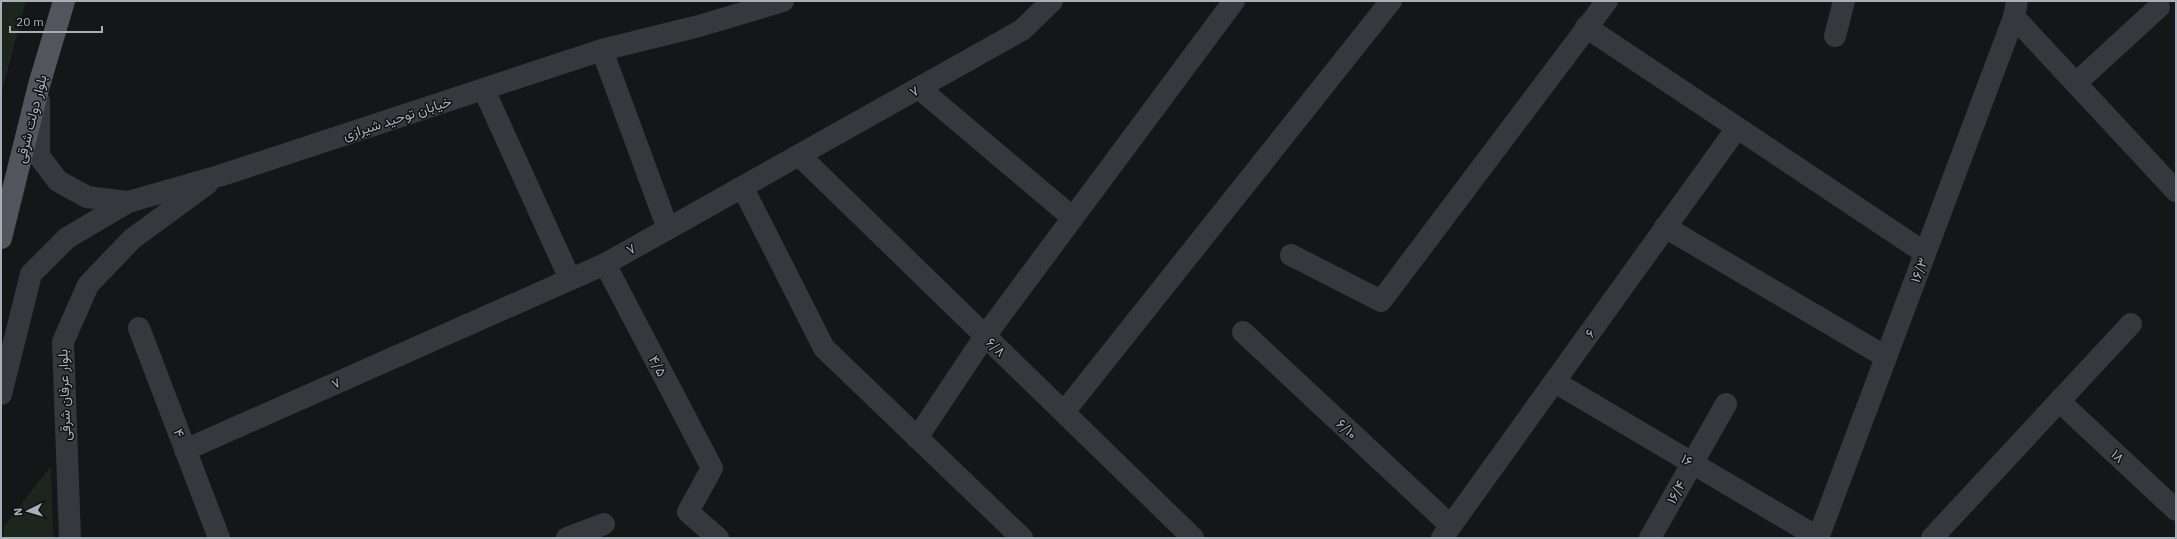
<svg xmlns="http://www.w3.org/2000/svg" width="2177" height="539" viewBox="0 0 2177 539" font-family="'IBM Plex Sans',Vazirmatn,sans-serif">
	<style>
		.green { fill: #1d261d }
		.lines { fill: none; stroke-linecap: round; stroke-linejoin: round }
		.minor { stroke: #36383d; stroke-width: 22 }
		.major { stroke: #52565c; stroke-width: 22 }
		.labels { text-anchor: middle; dominant-baseline: central; stroke-width: 3; stroke-linejoin: round; paint-order: stroke }
		.street-label { font-size: 14px; fill: #a7afb8; stroke: #101112 }
	</style>
	<rect width="100%" height="100%" fill="#151617"/>
	<g class="green">
		<path d="M1 1H26L1 94Z"/>
		<path d="M51 466 53 538H4V526Z"/>
	</g>
	<g class="lines">
		<g class="minor">
			<path d="M2014 17 2176 191"/>
			<path d="M1586 27 1925 253"/>
			<path d="M1835 36 1844 1"/>
			<path d="M602 50 668 229"/>
			<path d="M2076 83 2159 7"/>
			<path d="M919 88 1073 218"/>
			<path d="M484 90 570 279"/>
			<path d="M39 101V156L58 181 87 197 128 202"/>
			<path d="M800 156 1193 538"/>
			<path d="M743 188 824 348 1022 538"/>
			<path d="M1665 227 1886 357"/>
			<path d="M1291 255 1381 301 1607 1"/>
			<path d="M605 264 712 468 688 512 718 538"/>
			<path d="M139 328 219 538"/>
			<path d="M1243 332 1451 526"/>
			<path d="M1555 382 1819 538"/>
			<path d="M1 394 31 274 67 238 128 202 219 176 602 50 699 26 783 1"/>
			<path d="M2059 401 2176 510"/>
			<path d="M1064 412 1391 1"/>
			<path d="M917 438 985 336 1234 1"/>
			<path d="M185 450 605 264 1022 30 1052 1"/>
			<path d="M70 538 63 342 88 285 132 239 207 184"/>
			<path d="M567 538 604 524"/>
			<path d="M1442 538 1737 128"/>
			<path d="M1650 538 1726 404"/>
			<path d="M1818 538 2014 17 2017 1"/>
			<path d="M1932 538 2131 324"/>
		</g>
		<path class="major" d="M1 238 39 85 64 1"/>
	</g>
	<g class="labels">
		<g class="street-label">
			<text transform="translate(914 91) rotate(-30)">۷</text>
			<text transform="translate(397 118) rotate(-18)">خیابان توحید شیرازی</text>
			<text transform="translate(31 119) rotate(-76)">بلوار دولت شرقی</text>
			<text transform="translate(631 249) rotate(-29)">۷</text>
			<text transform="translate(1919 270) rotate(-70)">۱۶/۳</text>
			<text transform="translate(1590 333) rotate(-54)">۶</text>
			<text transform="translate(996 347) rotate(44)">۶/۸</text>
			<text transform="translate(658 366) rotate(62)">۴/۵</text>
			<text transform="translate(336 383) rotate(-24)">۷</text>
			<text transform="translate(64 395) rotate(-92)">بلوار عرفان شرقی</text>
			<text transform="translate(1347 429) rotate(43)">۶/۱۰</text>
			<text transform="translate(179 433) rotate(69)">۴</text>
			<text transform="translate(2118 456) rotate(43)">۱۸</text>
			<text transform="translate(1687 460) rotate(31)">۱۶</text>
			<text transform="translate(1676 492) rotate(-61)">۱۶/۴</text>
		</g>
	</g>
	<rect width="2177" height="539" fill="none" stroke="#a7afb8" stroke-width="4"/>
	<g transform="translate(28 511) rotate(265)" stroke="#101112" stroke-width="3" paint-order="stroke">
	<path d="M0-3L7 15L0 10L-7 15Z" fill="#a7afb8"/>
	<text y="-6" font-size="11" font-weight="bold" text-anchor="middle" fill="#a7afb8">N</text>
	</g>
	<path d="M10 26v6h92v-6" fill="none" stroke="#a7afb8" stroke-width="2"/>
	<text x="16" y="26" font-size="12" fill="#a7afb8" stroke="#101112" stroke-width="3" paint-order="stroke">20 m</text>
</svg>
